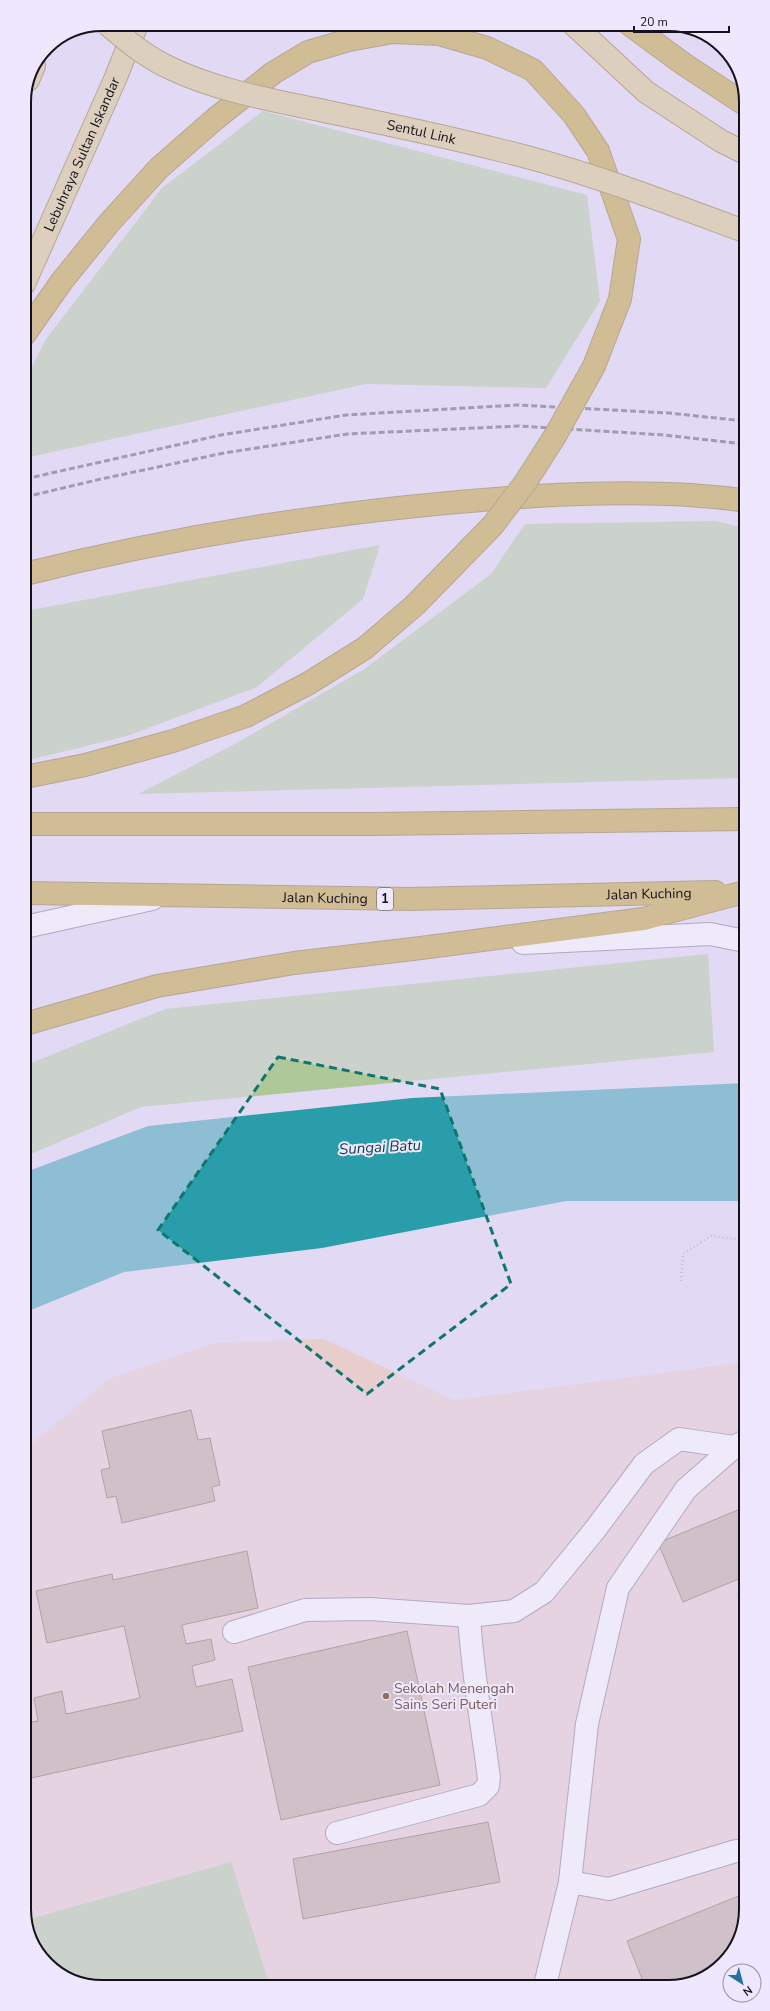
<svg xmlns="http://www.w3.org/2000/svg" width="770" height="2011" viewBox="0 0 770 2011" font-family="'Nunito Sans',sans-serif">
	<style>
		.education { fill: #e8cdcd }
		.green { fill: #afc899 }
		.water { fill: #299daa }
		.building { fill: #b9a590; stroke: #72604d }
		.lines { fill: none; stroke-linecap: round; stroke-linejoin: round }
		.minor-casing { stroke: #797189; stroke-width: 24 }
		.major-casing { stroke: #806b20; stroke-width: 24 }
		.highway-casing { stroke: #806b20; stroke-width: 24 }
		.path { stroke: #a29bb1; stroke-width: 2.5; stroke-dasharray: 1 3; stroke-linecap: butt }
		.minor { stroke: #fff; stroke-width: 22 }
		.major { stroke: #d6c37b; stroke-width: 22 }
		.highway { stroke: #ba9b23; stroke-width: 22 }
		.rail { stroke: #55505f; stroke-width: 3; stroke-dasharray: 6 3; stroke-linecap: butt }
		.major-bridge-casing { stroke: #806b20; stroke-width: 24; stroke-linecap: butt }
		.highway-bridge-casing { stroke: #806b20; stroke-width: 24; stroke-linecap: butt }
		.major-bridge { stroke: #d6c37b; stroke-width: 22 }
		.highway-bridge { stroke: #ba9b23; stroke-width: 22 }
		.marked { fill: none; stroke: #0f766e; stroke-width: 3; stroke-dasharray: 8 5; stroke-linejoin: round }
		.education-dot { fill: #8d6e63; stroke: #eee7fd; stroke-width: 1.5 }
		.labels { text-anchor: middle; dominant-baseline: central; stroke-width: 4; stroke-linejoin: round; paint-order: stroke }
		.shield { fill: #eee7fd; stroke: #56525f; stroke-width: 1 }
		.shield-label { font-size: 13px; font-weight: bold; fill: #15121b }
		.street-label { font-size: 14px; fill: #15121b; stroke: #eee7fd }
		.education-label { font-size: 14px; fill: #785e54; stroke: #eee7fd; text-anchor: start }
		.water-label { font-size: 15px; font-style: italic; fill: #0a3e43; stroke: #eee7fd }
		.rim { fill: none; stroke: #15121b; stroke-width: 2 }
	</style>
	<rect width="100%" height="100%" fill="#e2d9f4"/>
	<path class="education" d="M324 1339 454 1400 745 1362 746 1909 730 1956 689 1984 96 1987 51 1968 27 1930V1448L110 1378 214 1343Z"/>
	<g class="green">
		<path d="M263 111 587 195 600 301 546 388 366 384 25 458V380L46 339 162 188Z"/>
		<path d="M716 521 744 528V778L138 794 233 745 363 670 491 574 525 524Z"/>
		<path d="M380 545 363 599 257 687 127 736 25 761V611Z"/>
		<path d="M708 954 714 1052 141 1107 26 1156V1065L165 1009Z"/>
		<path d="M746 1589V1614L736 1594Z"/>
		<path d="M231 1862 270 1986 96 1987 51 1968 27 1930V1920Z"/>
	</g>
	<path class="water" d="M745 1083V1201H566L322 1248 124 1272 26 1312V1172L148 1126 412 1098Z"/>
	<g class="building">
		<path d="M191 1410 198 1440 210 1438 220 1485 212 1487 215 1501 122 1523 116 1496 107 1498 101 1470 110 1468 102 1431Z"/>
		<path d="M745 1507 746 1576 683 1602 658 1543Z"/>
		<path d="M247 1551 258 1608 182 1625 186 1644 211 1639 215 1660 192 1666 196 1687 232 1679 243 1731 27 1779 26 1723 38 1721 34 1698 62 1691 66 1714 140 1698 124 1626 47 1643 36 1591 112 1574 113 1580Z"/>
		<path d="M407 1631 440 1785 281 1820 248 1667Z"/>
		<path d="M488 1822 500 1882 303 1919 293 1859Z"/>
		<path d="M746 1893V1909L730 1956 689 1984H644L627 1941Z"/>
	</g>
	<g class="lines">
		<g class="minor-casing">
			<g id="minor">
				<path d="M25 927 152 899"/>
				<path d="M523 943 710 934 745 941"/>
				<path d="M234 1632 305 1610 370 1609 469 1616 514 1611 544 1592 594 1531 644 1464 679 1439 734 1447"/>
				<path d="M337 1833 479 1795 488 1786 489 1778C482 1724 472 1670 469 1616"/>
				<path d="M570 1882 609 1889 736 1851"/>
				<path d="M545 1985 570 1882 587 1724 618 1588 686 1489 734 1447 745 1441"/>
			</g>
		</g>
		<g class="major-casing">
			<g id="major">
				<path d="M573 24 646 92 721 141 743 152"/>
				<path d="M28 80 34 66"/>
				<path id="s1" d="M24 284 116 77 137 24"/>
			</g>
		</g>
		<g class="highway-casing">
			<g id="highway">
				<path d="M629 24 685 65 743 103"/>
				<path d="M24 335 62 281 109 223 159 168 215 119 273 73 308 52 349 40 393 32 439 34 487 48 533 70 574 115 598 151 629 239 620 299"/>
				<path d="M25 574C193 532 364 507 536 496 588 493 638 492 690 495 708 497 726 497 744 501"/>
				<path d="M25 777 85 765 173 741 246 716 309 683 365 648 415 605"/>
				<path d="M25 824H375L744 819"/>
				<path id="s2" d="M25 893 409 899 715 892"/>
				<path d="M25 1024 157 986 294 963 421 948 643 919 744 892"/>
			</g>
		</g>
		<path class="path" d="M681 1281 683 1254 711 1236 745 1240"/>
		<use href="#minor" class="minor"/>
		<use href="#major" class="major"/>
		<use href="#highway" class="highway"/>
		<g class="rail">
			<path d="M25 479 221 435 346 415 517 405 669 413 744 421"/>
			<path d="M25 497 101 479 224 453 347 434 519 426 664 435 744 444"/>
		</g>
		<g class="major-bridge-casing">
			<g id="major-bridge">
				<path id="s3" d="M107 24C127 41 146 57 170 68 218 91 272 100 324 111 382 123 441 135 499 150 583 170 663 201 744 231"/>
			</g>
		</g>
		<g class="highway-bridge-casing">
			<path id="highway-bridge" d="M415 605 493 525 525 483 555 436 594 366 620 299"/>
		</g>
		<use href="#major-bridge" class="major-bridge"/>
		<use href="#highway-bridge" class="highway-bridge"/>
	</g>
	<path d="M0 0H770V2011H0ZM278 1057 440 1089 511 1284 367 1394 158 1230Z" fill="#e2d9f4" fill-opacity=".55" fill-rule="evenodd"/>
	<path class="marked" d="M278 1057 440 1089 511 1284 367 1394 158 1230Z"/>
	<circle class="education-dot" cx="386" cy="1696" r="4"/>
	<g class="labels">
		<rect class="shield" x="377" y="888" width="16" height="22" rx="3"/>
		<g class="shield-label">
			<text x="385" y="899">1</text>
		</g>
		<g class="street-label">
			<text stroke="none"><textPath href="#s3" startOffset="337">Sentul Link</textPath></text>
			<text stroke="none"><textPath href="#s1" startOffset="142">Lebuhraya Sultan Iskandar</textPath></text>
			<text stroke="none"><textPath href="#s2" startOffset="624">Jalan Kuching</textPath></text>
			<text stroke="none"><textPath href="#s2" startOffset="300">Jalan Kuching</textPath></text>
		</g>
		<g class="education-label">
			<text x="394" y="1688">Sekolah Menengah<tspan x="394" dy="16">Sains Seri Puteri</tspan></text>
		</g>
		<g class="water-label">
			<text transform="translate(380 1147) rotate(-3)">Sungai Batu</text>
		</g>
	</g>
	<path d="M0 0H770V2011H0ZM102 31H668A71 71 0 0 1 739 102V1909A71 71 0 0 1 668 1980H102A71 71 0 0 1 31 1909V102A71 71 0 0 1 102 31Z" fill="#eee7fd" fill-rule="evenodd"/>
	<path class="rim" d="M102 31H668A71 71 0 0 1 739 102V1909A71 71 0 0 1 668 1980H102A71 71 0 0 1 31 1909V102A71 71 0 0 1 102 31Z"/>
	<g transform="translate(742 1983) rotate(144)"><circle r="19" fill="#eee7fd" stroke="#9792a3"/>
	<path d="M0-3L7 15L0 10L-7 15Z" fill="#2571a3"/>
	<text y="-6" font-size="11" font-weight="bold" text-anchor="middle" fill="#15121b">N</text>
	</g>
	<path d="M634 26v6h95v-6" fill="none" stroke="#15121b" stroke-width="2"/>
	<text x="640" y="26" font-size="12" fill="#15121b" stroke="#eee7fd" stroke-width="3" paint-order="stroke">20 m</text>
</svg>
